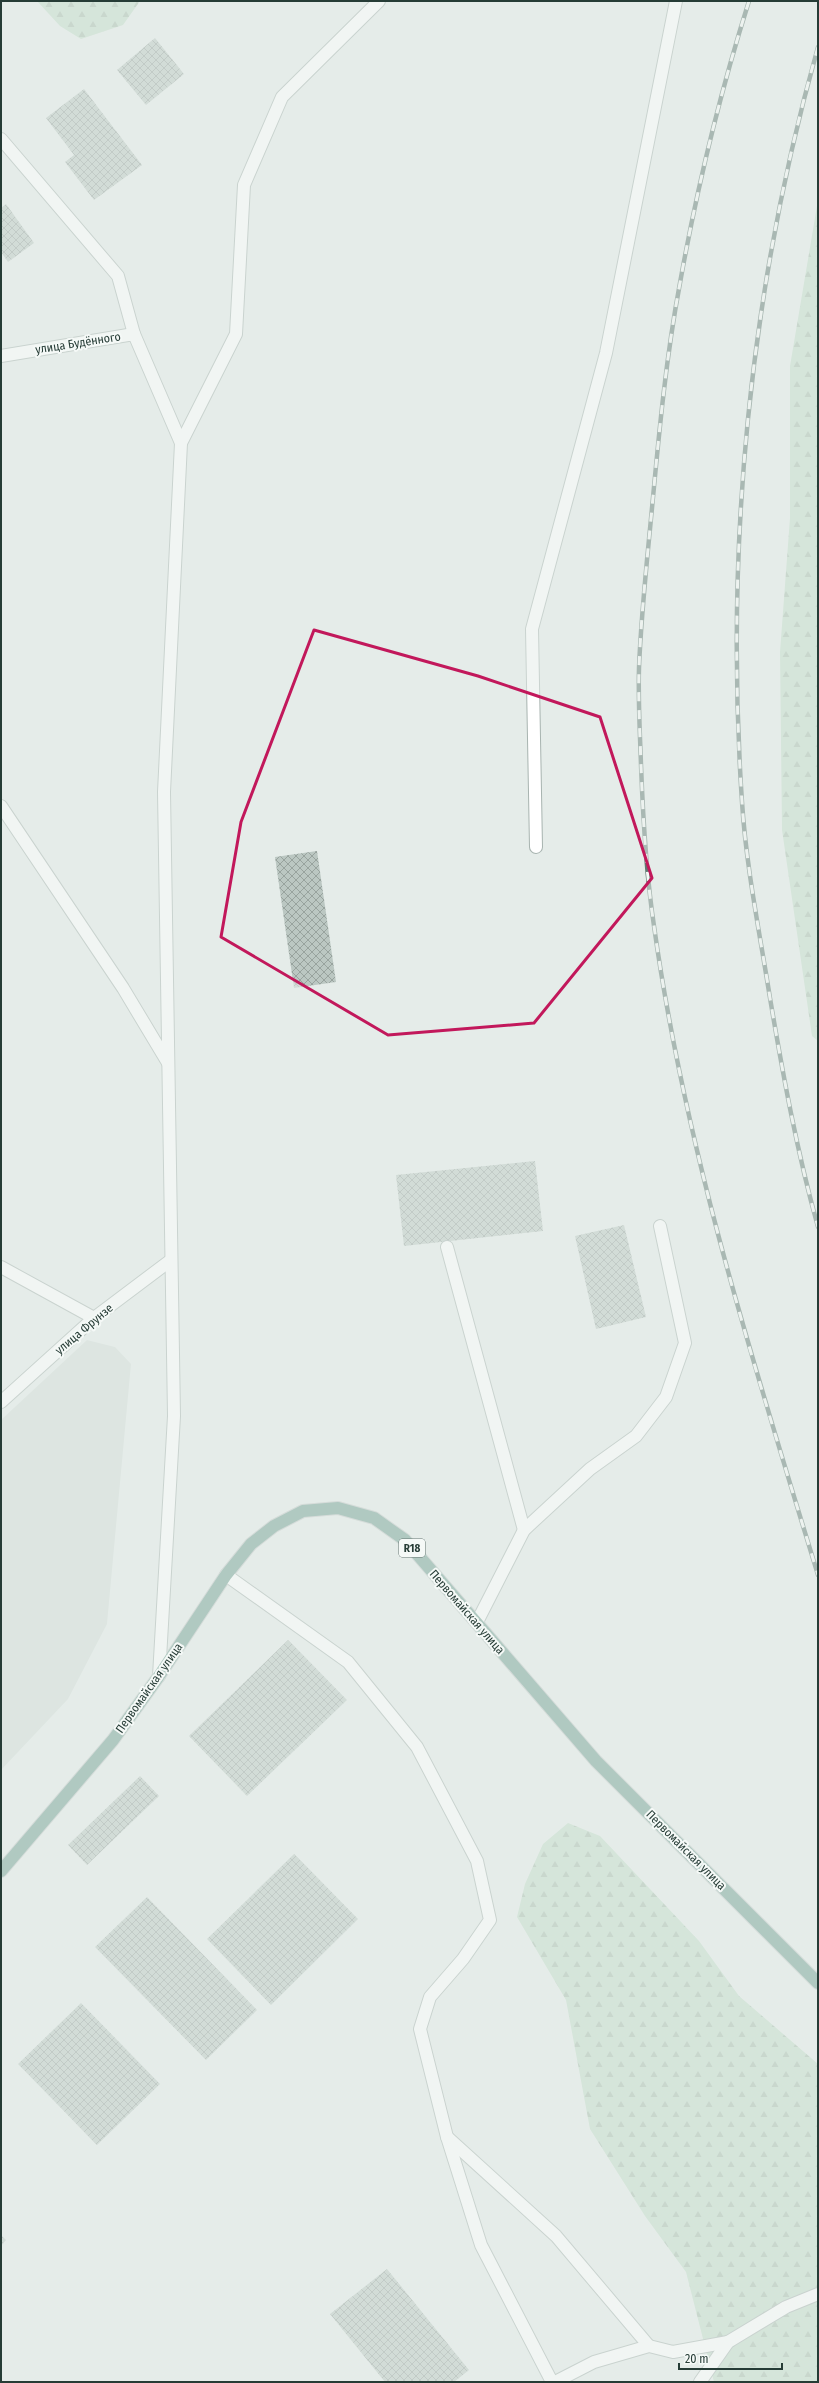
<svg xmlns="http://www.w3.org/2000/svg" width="819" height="2383" viewBox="0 0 819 2383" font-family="'Fira Sans Condensed',sans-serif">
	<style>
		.built { fill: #d3dcd8 }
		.forest { fill: url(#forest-firs) }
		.building { fill: url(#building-cross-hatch) }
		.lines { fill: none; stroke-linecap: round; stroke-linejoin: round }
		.service-casing { stroke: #a8b4b0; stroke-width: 14 }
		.minor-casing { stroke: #a8b4b0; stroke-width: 14 }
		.primary-casing { stroke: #c2c8c7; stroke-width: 14 }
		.service { stroke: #fff; stroke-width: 12 }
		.minor { stroke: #fff; stroke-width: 12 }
		.primary { stroke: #6f9d91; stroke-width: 12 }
		.rail-casing { stroke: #617871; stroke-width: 4.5 }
		.rail { stroke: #f5f9f7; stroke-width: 3; stroke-dasharray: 9; stroke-linecap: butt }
		.marked { fill: none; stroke: #c2185b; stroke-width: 3; stroke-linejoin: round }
		.labels { text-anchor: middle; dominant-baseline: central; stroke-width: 4; stroke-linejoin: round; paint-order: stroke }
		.shield { fill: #f5f9f7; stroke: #647570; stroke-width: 1 }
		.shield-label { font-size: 11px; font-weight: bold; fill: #263c36 }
		.street-label { font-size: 12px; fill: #263c36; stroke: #f5f9f7 }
	</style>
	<defs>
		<pattern id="forest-firs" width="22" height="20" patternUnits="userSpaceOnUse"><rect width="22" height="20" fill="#c1dbc8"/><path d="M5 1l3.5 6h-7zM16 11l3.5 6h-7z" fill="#a6bdac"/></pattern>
		<pattern id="building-cross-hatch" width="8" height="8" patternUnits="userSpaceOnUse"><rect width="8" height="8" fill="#bbc7c2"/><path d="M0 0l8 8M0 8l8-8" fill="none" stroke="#98a39e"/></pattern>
	</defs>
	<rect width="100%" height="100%" fill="#e5ece9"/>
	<path class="built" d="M87 1340 115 1347 131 1364 107 1624 68 1699 1 1770V1420Z"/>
	<g class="forest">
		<path d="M37 1H140L123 25 81 39 60 26Z"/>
		<path d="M818 200V1041L812 1036 782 830 780 652 790 518V366Z"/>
		<path d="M568 1823 600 1836 699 1941 739 1996 818 2064V2382H714L686 2272 645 2216 590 2129 566 2000 517 1917 525 1884 543 1844Z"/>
	</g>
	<g class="building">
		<path d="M155 38 184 74 146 105 117 70Z"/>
		<path d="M84 89 142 165 94 200 65 162 74 155 46 118Z"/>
		<path d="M6 204 34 243 8 262 1 252V208Z"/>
		<path d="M317 851 336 982 294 988 275 857Z"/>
		<path d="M535 1161 543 1231 404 1246 396 1175Z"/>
		<path d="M624 1225 646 1317 596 1329 575 1236Z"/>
		<path d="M288 1640 347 1700 247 1796 189 1736Z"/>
		<path d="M140 1776 159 1796 87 1865 68 1845Z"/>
		<path d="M294 1854 358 1919 271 2005 207 1939Z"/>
		<path d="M147 1897 257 2010 206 2060 95 1947Z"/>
		<path d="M81 2003 160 2084 97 2145 18 2064Z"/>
		<path d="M1 2235 6 2240 1 2246Z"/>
		<path d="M387 2269 469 2370 454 2382H385L330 2314Z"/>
	</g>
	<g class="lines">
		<g class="service-casing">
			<g id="service">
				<path d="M1 139 118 276 134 334"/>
				<path d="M1 806 123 988 168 1063"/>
				<path d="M447 1247 524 1530"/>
				<path d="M1 1267 94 1318"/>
				<path d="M477 1622 524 1530 590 1469 636 1436 666 1397 685 1343 660 1226"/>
				<path d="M447 2137 556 2236 649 2346"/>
				<path d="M555 2382 594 2362 649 2346 673 2352 728 2342"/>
				<path d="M700 2382 728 2342 786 2307 818 2294"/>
			</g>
		</g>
		<g class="minor-casing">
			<g id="minor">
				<path d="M1 356 134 334 181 443"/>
				<path d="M536 847 532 629 606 353 676 1"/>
				<path d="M1 1402 94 1318 171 1260"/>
				<path d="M226 1575 348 1662 417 1747 477 1861 490 1920 463 1959 430 1997 420 2029 447 2137 481 2245 552 2382"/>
				<path d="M159 1676 174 1416 164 792 181 443 236 334 244 185 282 97 379 1"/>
			</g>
		</g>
		<g class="primary-casing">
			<path id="primary" d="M1 1871 113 1740 159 1676 226 1575 251 1544 274 1526 303 1511 338 1508 374 1518 405 1540 596 1761 818 1983"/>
		</g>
		<use href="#service" class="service"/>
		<use href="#minor" class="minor"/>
		<use href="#primary" class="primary"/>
		<g class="rail-casing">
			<g id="rail">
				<path d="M749 1C720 93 697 188 680 283 666 357 659 433 652 508 647 561 641 615 639 668 638 701 640 733 641 765 643 819 646 873 654 926 685 1148 753 1362 818 1575"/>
				<path d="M818 47C749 292 725 548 742 802 746 866 760 935 770 998 783 1075 797 1152 818 1227"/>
			</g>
		</g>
		<use href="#rail" class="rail"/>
	</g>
	<path d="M0 0H819V2383H0ZM314 630 478 676 600 717 652 878 534 1023 388 1035 221 937 241 822Z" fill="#e5ece9" fill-opacity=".55" fill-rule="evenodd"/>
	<path class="marked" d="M314 630 478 676 600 717 652 878 534 1023 388 1035 221 937 241 822Z"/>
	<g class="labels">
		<rect class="shield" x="399" y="1539" width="26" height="18" rx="3"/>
		<g class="shield-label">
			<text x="412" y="1548">R18</text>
		</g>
		<g class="street-label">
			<text transform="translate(78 343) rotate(-9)">улица Будённого</text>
			<text transform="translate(84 1329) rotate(-40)">улица Фрунзе</text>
			<text transform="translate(467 1612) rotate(49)">Первомайская улица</text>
			<text transform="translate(149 1688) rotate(-55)">Первомайская улица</text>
			<text transform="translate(686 1850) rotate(45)">Первомайская улица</text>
		</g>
	</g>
	<rect width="819" height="2383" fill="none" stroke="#263c36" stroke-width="4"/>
	<path d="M679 2363v6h103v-6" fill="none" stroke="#263c36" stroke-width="2"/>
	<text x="685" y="2363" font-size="12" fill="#263c36" stroke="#f5f9f7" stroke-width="3" paint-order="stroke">20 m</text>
</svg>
